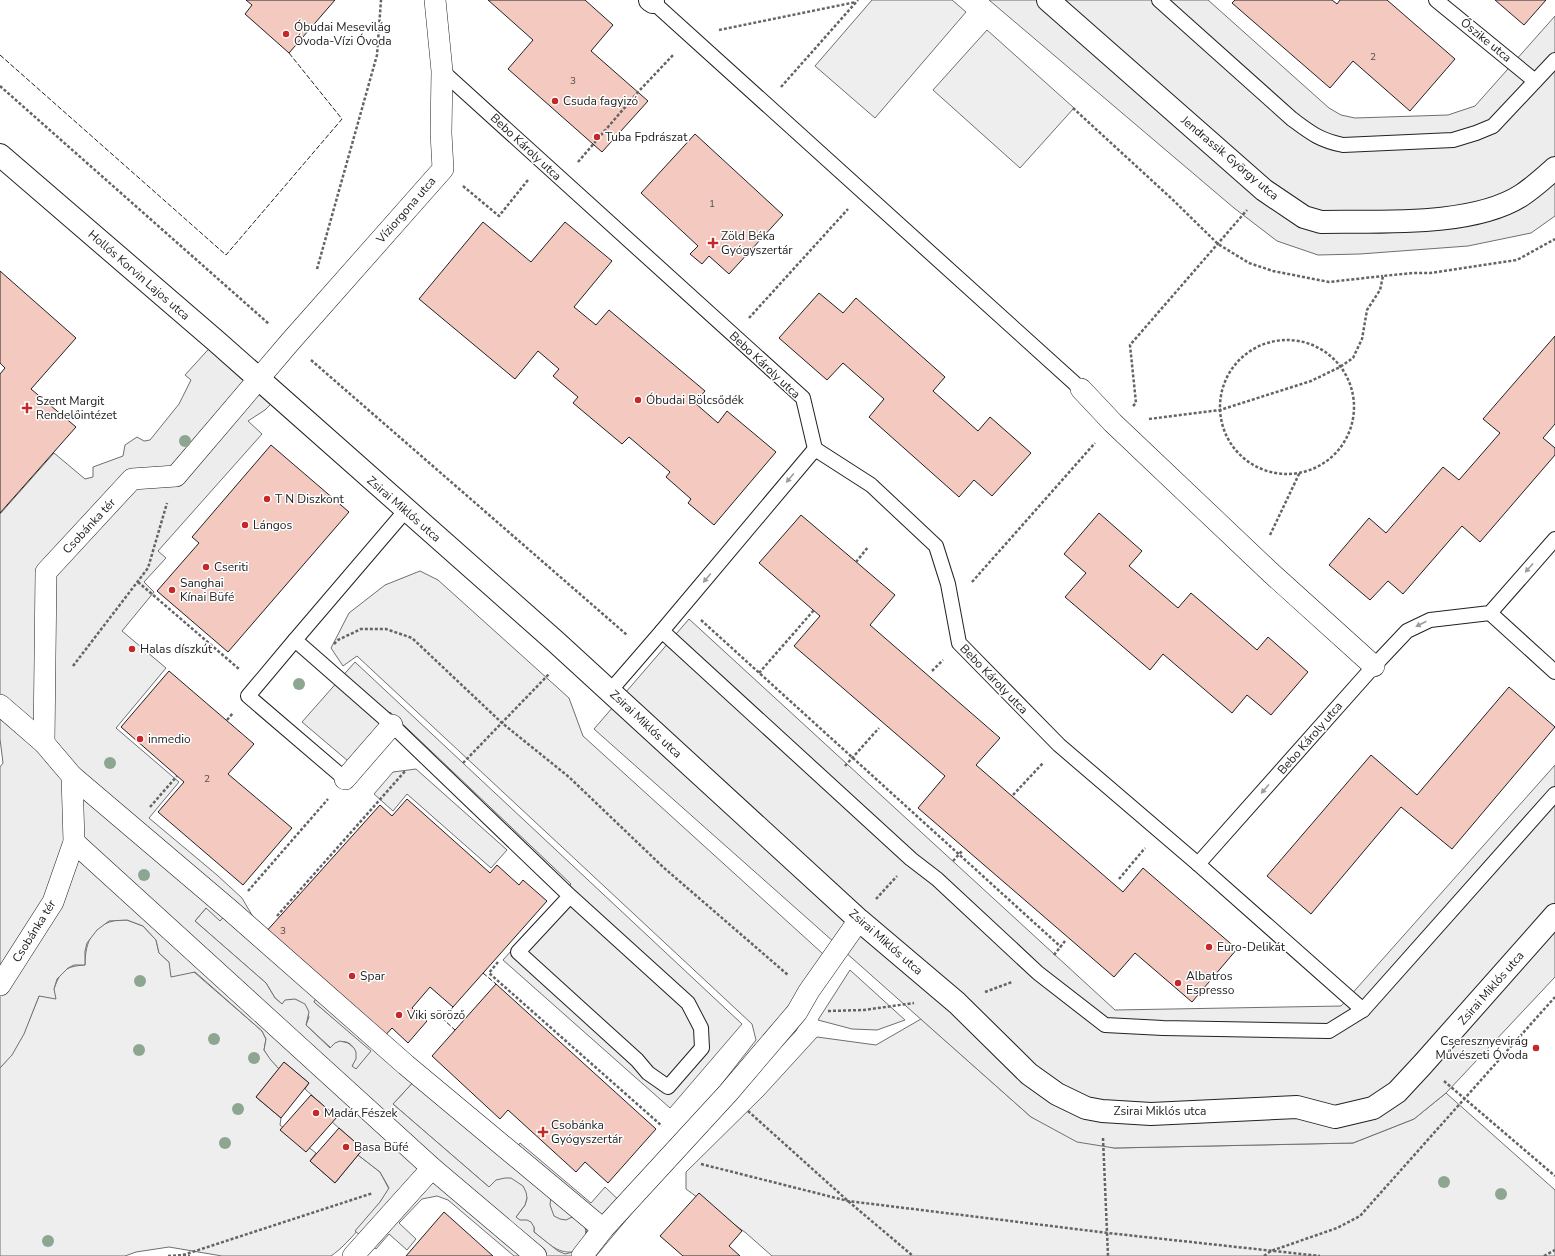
<svg xmlns="http://www.w3.org/2000/svg" width="1555" height="1256" viewBox="0 0 1555 1256" font-family="'Nunito Sans',sans-serif">
	<style>
		.green { fill: #eee; stroke: #6f6f6f }
		.parking { fill: #ededed; stroke: #6f6f6f; fill-rule: evenodd }
		.building { fill: #f3c9c0; stroke: #222 }
		.lines { fill: none; stroke-linecap: round; stroke-linejoin: round }
		.service-casing { stroke: #222; stroke-width: 16 }
		.pedestrian-casing { stroke: #222; stroke-width: 22 }
		.minor-casing { stroke: #222; stroke-width: 24 }
		.path { stroke: #646464; stroke-width: 2.5; stroke-dasharray: 3 2; stroke-linecap: butt }
		.service { stroke: #fff; stroke-width: 14 }
		.pedestrian { stroke: #fff; stroke-width: 21 }
		.minor { stroke: #fff; stroke-width: 22 }
		.fence { stroke: #222; stroke-width: 1; stroke-dasharray: 5 2; stroke-linecap: butt }
		.tree { fill: #8da692 }
		.oneway { fill: #9c9c9c }
		.poi-dot { fill: #c62828; stroke: #fff; stroke-width: 1.5 }
		.labels { text-anchor: middle; dominant-baseline: central; stroke-width: 3; stroke-linejoin: round; paint-order: stroke }
		.number-label { font-size: 10px; fill: #564c4a }
		.poi-label { font-size: 12px; fill: #222; stroke: #fff; text-anchor: start }
		.street-label { font-size: 12px; fill: #222; stroke: #fff }
	</style>
	<rect width="100%" height="100%" fill="#fff"/>
	<g class="green">
		<path d="M872 0H952L966 12 875 118 815 66Z"/>
		<path d="M987 30 1074 108 1020 168 933 90Z"/>
		<path d="M420 571 438 580 569 698 583 736 833 963 796 1031 731 1099 717 1090 756 1040 752 1024 357 656 343 666 331 648 349 613 385 585Z"/>
		<path d="M206 908 228 912 319 993 314 1002 372 1051 356 1070 352 1066C362 1047 345 1033 331 1048L306 1025 309 1017C301 1002 299 994 282 1004L275 998 266 983 195 921Z"/>
		<path d="M118 920H127L143 926 156 940 159 953 169 962 194 972 262 1031 266 1039 264 1050 279 1069 256 1097 281 1118 280 1125 316 1153 310 1161 335 1183 358 1155 380 1172 389 1189C377 1208 349 1244 331 1256H222L169 1247 136 1252 125 1256H0V1068C20 1046 28 1023 39 996L54 989C60 971 66 966 85 965 85 941 93 924 118 920Z"/>
		<path d="M850 970 905 1020 877 1030 852 1029 818 1020Z"/>
		<path d="M921 1019 1031 1117 1114 1148 1353 1143 1414 1119 1446 1093 1555 1190V1256H772L746 1233 686 1189V1172L763 1096 817 1037 876 1045Z"/>
		<path d="M417 1078 572 1217 583 1222C589 1235 584 1239 577 1251 559 1256 548 1243 534 1232V1227L520 1221 516 1217 525 1205 527 1198 489 1187 393 1104Z"/>
	</g>
	<g class="parking">
		<path d="M989 0H1208L1329 108 1341 115 1355 118 1448 115 1475 106 1555 16V216L1531 233 1468 246 1360 254 1318 255 1277 241 1234 208Z"/>
		<path d="M216 341 278 397 265 410 248 421 262 434 158 551 166 558 144 582 154 592 122 631 166 668 116 728 179 782 149 818 217 875 242 898 266 939 515 1150 520 1143 591 1203 605 1187 625 1206 632 1213 596 1256H514L448 1200 437 1196 422 1199 399 1223 416 1239 407 1250 389 1234 376 1249 355 1231 380 1202 389 1188 380 1172 358 1155 363 1149 332 1122 336 1117 305 1089 309 1083 285 1063 279 1069 270 1059 264 1050 266 1039 262 1031 195 972 171 977 169 962 159 953 156 940 143 926 127 920 109 921 97 930 87 943 85 951V965H74L68 968 57 979 54 989 56 999 39 996 24 1034 12 1055 0 1068V767L3 763 0 739V514L54 453 85 479 93 477V467L123 456 125 445 137 437 144 441 150 440 179 404 191 380 185 375ZM206 908 220 921 228 912 319 993 314 1002 371 1051 356 1069 352 1066 356 1059V1052L354 1048 348 1043 340 1041 335 1043 330 1048 306 1025 309 1012 305 1004 295 999 285 1000 282 1004 275 998 266 983 195 921ZM417 1078 551 1196 550 1205 554 1216 560 1219 566 1220 572 1217 583 1222 586 1229 587 1235 577 1251 565 1254 558 1251 534 1232V1227L531 1222 527 1220H520L516 1217 525 1205 527 1198 526 1192 523 1186 511 1178H505L496 1180 489 1187 393 1104Z"/>
		<path d="M689 619 1115 1010 1341 1006 1555 765V977L1446 1093 1414 1119 1353 1143 1114 1148 1077 1142 1031 1117 594 729Z"/>
		<path d="M355 662 742 1024 670 1108 503 960 571 884 390 712 348 761 302 722Z"/>
		<path d="M416 769 507 850 491 868 407 794 393 811 374 794 393 772Z"/>
	</g>
	<g class="building">
		<path d="M246 0H335L289 53 245 14 252 5Z"/>
		<path d="M488 0H585L613 25 591 51 648 101 602 152 508 69 533 40Z"/>
		<path d="M1235 0H1332L1337 4 1340 0H1387L1455 59 1410 111 1353 61 1330 88 1232 3Z"/>
		<path d="M1495 0H1546L1524 25Z"/>
		<path d="M695 134 783 215 729 274 709 256 702 264 690 254 698 246 641 193Z"/>
		<path d="M483 222 531 262 565 222 612 261 574 307 596 325 609 310 705 391 695 403 718 423 727 411 776 452 714 525 688 503 691 499 666 477 670 472 629 437 622 444 573 403 578 397 553 376 559 369 538 351 515 379 419 299Z"/>
		<path d="M0 271 76 338 31 389 76 427 0 513V374L5 368 0 363Z"/>
		<path d="M819 293 843 313 856 298 945 377 933 391 978 431 990 417 1031 453 992 496 974 480 959 497 869 417 884 399 843 363 827 380 779 338Z"/>
		<path d="M1555 336V424L1543 438 1555 448V455L1480 542 1462 526 1403 594 1388 581 1370 600 1329 565 1369 518 1386 533 1443 467 1459 480 1500 433 1483 419Z"/>
		<path d="M271 445 349 512 228 652 157 591 199 543 192 537Z"/>
		<path d="M1099 513 1142 551 1129 566 1178 608 1191 593 1257 650 1268 637 1308 672 1271 715 1247 695 1232 713 1163 654 1150 670 1065 597 1086 573 1064 554Z"/>
		<path d="M801 515 895 595 870 625 1000 738 976 765 1123 892 1143 868 1237 949 1192 1002 1135 953 1114 977 918 808 945 776 794 646 820 616 759 563Z"/>
		<path d="M169 671 254 744 228 774 292 828 243 885 158 812 184 782 121 727Z"/>
		<path d="M1509 687 1555 727 1452 849 1401 807 1311 914 1267 876 1371 755 1417 795Z"/>
		<path d="M407 799 490 873 497 865 519 885 523 880 547 901 453 1007 430 987 412 1008 427 1021 408 1043 392 1028 382 1039 264 934 380 805 392 816Z"/>
		<path d="M496 984 656 1129 608 1183 585 1162 576 1172 508 1110 500 1119 432 1056Z"/>
		<path d="M284 1062 309 1083 281 1118 256 1097Z"/>
		<path d="M311 1095 337 1117 306 1152 280 1130Z"/>
		<path d="M339 1128 363 1149 335 1183 310 1161Z"/>
		<path d="M699 1193 742 1231 729 1246 740 1256H683L660 1236Z"/>
		<path d="M444 1212 493 1256H406Z"/>
	</g>
	<g class="lines">
		<g class="service-casing">
			<g id="service">
				<path d="M1159 0 1292 119C1311 133 1319 140 1343 145L1453 140 1476 133 1493 126 1555 60"/>
				<path d="M1436 0 1535 81"/>
				<path d="M653 2 1081 389"/>
				<path d="M442 71 803 398 815 449 871 485 936 546 948 584 959 643 1059 745 1198 864 1363 1010"/>
				<path d="M406 510 295 640 392 725 570 896 688 1003 701 1028 702 1048 668 1087 648 1073 637 1060 518 952 570 896"/>
				<path d="M1490 613 1555 672"/>
				<path d="M662 631 815 449"/>
				<path d="M295 640 248 696 345 779"/>
				<path d="M610 691 662 631 911 859 937 879 1038 973 1105 1025 1163 1028 1329 1031 1363 1010 1555 794"/>
				<path d="M1198 864 1374 666 1407 631 1430 620 1490 613 1555 539"/>
			</g>
		</g>
		<g class="pedestrian-casing">
			<g id="pedestrian">
				<path d="M1081 389 1113 423 1270 572 1374 666"/>
				<path d="M0 705 44 743 72 776 74 842 53 902 0 985"/>
				<path d="M44 743 46 572 132 479 176 476 290 342 443 169 441 133 442 71 435 0"/>
				<path d="M72 776 231 911 406 1065 603 1229 728 1093 797 1012 809 991 859 920"/>
				<path d="M345 779 392 725"/>
				<path d="M74 842 432 1168 536 1256"/>
				<path d="M353 1256 432 1168"/>
				<path d="M582 1256 603 1229"/>
			</g>
		</g>
		<g class="minor-casing">
			<g id="minor">
				<path d="M650 0 653 2"/>
				<path d="M1048 0 1264 190 1304 217 1321 222C1379 221 1473 227 1522 195 1534 187 1545 177 1555 168"/>
				<path d="M0 155 216 341 556 642 859 920 957 1003 1029 1074 1057 1094 1086 1108 1102 1111 1151 1114 1297 1107 1335 1117 1373 1108 1397 1092 1423 1064 1555 915"/>
			</g>
		</g>
		<g class="path">
			<path d="M719 30 856 2"/>
			<path d="M0 86 269 324"/>
			<path d="M781 87 858 0"/>
			<path d="M1073 108 1172 199 1218 244 1249 263 1273 271 1329 282 1383 276"/>
			<path d="M578 162 638 92 674 54"/>
			<path d="M463 186 499 216 528 180"/>
			<path d="M317 269 377 55 381 0"/>
			<path d="M749 318 848 209"/>
			<circle cx="1287" cy="407" r="67"/>
			<path d="M311 360 627 635"/>
			<path d="M1133 406 1136 403 1130 345 1247 210"/>
			<path d="M1149 419 1220 410 1311 381 1340 367 1353 358 1362 339 1367 310 1380 290 1383 276 1413 273H1430L1517 260 1555 239"/>
			<path d="M1270 535 1300 472"/>
			<path d="M856 562 868 547"/>
			<path d="M138 582 239 669"/>
			<path d="M972 582 1095 443"/>
			<path d="M701 620 1061 947"/>
			<path d="M334 644 338 640 361 629H386L412 638 502 723 569 777 663 867 788 975"/>
			<path d="M73 666 148 568 167 503"/>
			<path d="M932 671 943 660"/>
			<path d="M759 673 814 610"/>
			<path d="M227 720 233 713"/>
			<path d="M463 763 550 673"/>
			<path d="M845 766 879 728"/>
			<path d="M1013 795 1043 763"/>
			<path d="M150 807 177 776"/>
			<path d="M953 861 962 851"/>
			<path d="M1119 879 1145 848"/>
			<path d="M248 891 328 799"/>
			<path d="M876 899 897 876"/>
			<path d="M277 916 406 770"/>
			<path d="M1054 955 1065 941"/>
			<path d="M498 962 489 973 662 1126"/>
			<path d="M985 992 1012 982"/>
			<path d="M828 1011 864 1010 914 1003"/>
			<path d="M1444 1081 1555 1176"/>
			<path d="M748 1111 848 1201 913 1256"/>
			<path d="M1103 1138 1108 1256"/>
			<path d="M701 1164 848 1201 1108 1233 1320 1256"/>
			<path d="M183 1255 373 1193"/>
			<path d="M168 1256 183 1255 190 1256"/>
			<path d="M1264 1256 1271 1251 1337 1228 1360 1216 1555 997"/>
			<path d="M1544 1256 1555 1250"/>
		</g>
		<use href="#service" class="service"/>
		<use href="#pedestrian" class="pedestrian"/>
		<use href="#minor" class="minor"/>
		<g class="fence">
			<path d="M0 55 226 255 342 119 289 53"/>
			<path d="M483 973 496 984"/>
			<path d="M453 1007 443 1019 455 1030"/>
		</g>
	</g>
	<g class="tree">
		<circle cx="185" cy="441" r="6"/>
		<circle cx="299" cy="684" r="6"/>
		<circle cx="110" cy="763" r="6"/>
		<circle cx="144" cy="875" r="6"/>
		<circle cx="140" cy="981" r="6"/>
		<circle cx="214" cy="1039" r="6"/>
		<circle cx="139" cy="1050" r="6"/>
		<circle cx="254" cy="1058" r="6"/>
		<circle cx="238" cy="1109" r="6"/>
		<circle cx="225" cy="1143" r="6"/>
		<circle cx="1444" cy="1182" r="6"/>
		<circle cx="1501" cy="1194" r="6"/>
		<circle cx="48" cy="1241" r="6"/>
	</g>
	<defs><path id="oneway-solid" d="M-6-.8H1V-3.2L6.5 0L1 3.2V.8H-6Z"/></defs>
	<g class="oneway">
		<use href="#oneway-solid" transform="translate(790 478) rotate(130)"/>
		<use href="#oneway-solid" transform="translate(1529 568) rotate(132)"/>
		<use href="#oneway-solid" transform="translate(707 578) rotate(130)"/>
		<use href="#oneway-solid" transform="translate(1421 624) rotate(153)"/>
		<use href="#oneway-solid" transform="translate(1265 789) rotate(131)"/>
	</g>
	<g class="poi-dot">
		<circle cx="286" cy="34" r="4"/>
		<circle cx="555" cy="101" r="4"/>
		<circle cx="597" cy="137" r="4"/>
		<path d="M711 237h4v4h4v4h-4v4h-4v-4h-4v-4h4z"/>
		<circle cx="638" cy="400" r="4"/>
		<path d="M25 402h4v4h4v4h-4v4h-4v-4h-4v-4h4z"/>
		<circle cx="267" cy="499" r="4"/>
		<circle cx="245" cy="525" r="4"/>
		<circle cx="206" cy="567" r="4"/>
		<circle cx="172" cy="590" r="4"/>
		<circle cx="132" cy="649" r="4"/>
		<circle cx="140" cy="739" r="4"/>
		<circle cx="1209" cy="947" r="4"/>
		<circle cx="352" cy="976" r="4"/>
		<circle cx="1178" cy="983" r="4"/>
		<circle cx="399" cy="1015" r="4"/>
		<circle cx="1536" cy="1048" r="4"/>
		<circle cx="316" cy="1113" r="4"/>
		<path d="M541 1126h4v4h4v4h-4v4h-4v-4h-4v-4h4z"/>
		<circle cx="346" cy="1147" r="4"/>
	</g>
	<g class="labels">
		<g class="number-label">
			<text x="1373" y="57">2</text>
			<text x="573" y="81">3</text>
			<text x="712" y="204">1</text>
			<text x="207" y="779">2</text>
			<text x="283" y="931">3</text>
		</g>
		<g class="poi-label">
			<text x="294" y="27">Óbudai Mesevilág<tspan x="294" dy="14">Óvoda-Vízi Óvoda</tspan></text>
			<text x="563" y="101">Csuda fagyizó</text>
			<text x="605" y="137">Tuba Fpdrászat</text>
			<text x="721" y="236">Zöld Béka<tspan x="721" dy="14">Gyógyszertár</tspan></text>
			<text x="646" y="400">Óbudai Bölcsődék</text>
			<text x="36" y="401">Szent Margit<tspan x="36" dy="14">Rendelőintézet</tspan></text>
			<text x="275" y="499">T N Diszkont</text>
			<text x="253" y="525">Lángos</text>
			<text x="214" y="567">Cseriti</text>
			<text x="180" y="583">Sanghai<tspan x="180" dy="14">Kínai Büfé</tspan></text>
			<text x="140" y="649">Halas díszkút</text>
			<text x="148" y="739">inmedio</text>
			<text x="1217" y="947">Euro-Delikát</text>
			<text x="360" y="976">Spar</text>
			<text x="1186" y="976">Albatros<tspan x="1186" dy="14">Espresso</tspan></text>
			<text x="407" y="1015">Viki söröző</text>
			<text x="1528" y="1041" text-anchor="end">Cseresznyevirág<tspan x="1528" dy="14">Művészeti Óvoda</tspan></text>
			<text x="324" y="1113">Madár Fészek</text>
			<text x="551" y="1125">Csobánka<tspan x="551" dy="14">Gyógyszertár</tspan></text>
			<text x="354" y="1147">Basa Büfé</text>
		</g>
		<g class="street-label">
			<text transform="translate(1486 40) rotate(39)">Őszike utca</text>
			<text transform="translate(526 147) rotate(43)">Bebo Károly utca</text>
			<text transform="translate(1230 158) rotate(40)">Jendrassik György utca</text>
			<text transform="translate(406 210) rotate(-49)">Víziorgona utca</text>
			<text transform="translate(139 275) rotate(41)">Hollós Korvin Lajos utca</text>
			<text transform="translate(765 365) rotate(43)">Bebo Károly utca</text>
			<text transform="translate(404 509) rotate(41)">Zsirai Miklós utca</text>
			<text transform="translate(89 526) rotate(-47)">Csobánka tér</text>
			<text transform="translate(994 679) rotate(46)">Bebo Károly utca</text>
			<text transform="translate(646 724) rotate(43)">Zsirai Miklós utca</text>
			<text transform="translate(1310 738) rotate(-49)">Bebo Károly utca</text>
			<text transform="translate(34 931) rotate(-58)">Csobánka tér</text>
			<text transform="translate(886 942) rotate(41)">Zsirai Miklós utca</text>
			<text transform="translate(1491 988) rotate(-49)">Zsirai Miklós utca</text>
			<text x="1160" y="1111">Zsirai Miklós utca</text>
		</g>
	</g>
</svg>
